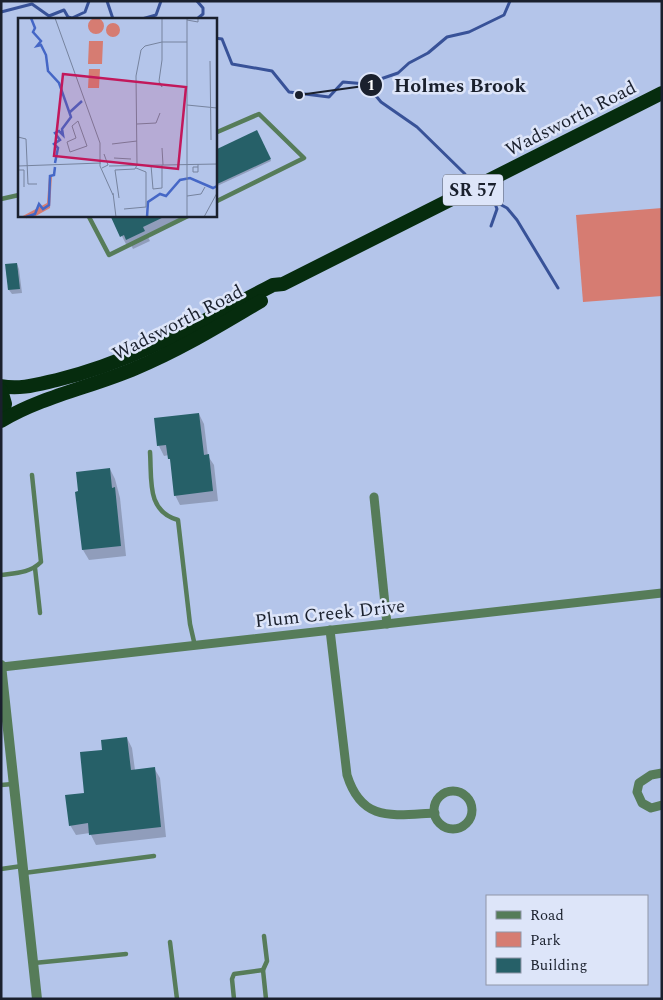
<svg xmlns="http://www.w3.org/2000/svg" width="663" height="1000" viewBox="0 0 663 1000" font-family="Spectral,serif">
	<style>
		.green { fill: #d67c72 }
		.shadow { fill: #0003 }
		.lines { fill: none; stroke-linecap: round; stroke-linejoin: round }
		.stream { stroke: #385298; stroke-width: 3 }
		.building { fill: #266068 }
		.service { stroke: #567c59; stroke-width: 4.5 }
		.minor { stroke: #567c59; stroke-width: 9 }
		.tertiary { stroke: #567c59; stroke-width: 10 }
		.trunk { stroke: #062c0e; stroke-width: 14 }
		.labels { text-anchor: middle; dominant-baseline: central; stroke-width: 5; stroke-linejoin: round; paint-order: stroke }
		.shield { fill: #dde5f9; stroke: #545b6a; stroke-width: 1 }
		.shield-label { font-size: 18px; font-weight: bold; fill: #1a202d }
		.street-label { font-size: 19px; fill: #1a202d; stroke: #dde5f9 }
		.inset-river { fill: none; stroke: #4567c6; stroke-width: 2.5 }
		.inset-road { fill: none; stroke: #76839e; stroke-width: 1 }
		.view { fill: #c2185b; fill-opacity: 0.15; stroke: #c2185b; stroke-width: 2.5 }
		.inset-edge { fill: none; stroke: #1a202d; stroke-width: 2.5 }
		.leader { fill: none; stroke: #1a202d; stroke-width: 2 }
		.callout-dot { fill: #1a202d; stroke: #dde5f9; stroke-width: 2 }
		.mark-label { font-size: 15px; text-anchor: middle; font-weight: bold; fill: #fff }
		.callout-label { font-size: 20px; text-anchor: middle; font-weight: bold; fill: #1a202d; stroke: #dde5f9; stroke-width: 5; stroke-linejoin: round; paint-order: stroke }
	</style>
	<rect width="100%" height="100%" fill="#b4c5ea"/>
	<path class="green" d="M662 208V296L583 302 576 215Z"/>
	<g class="shadow">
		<path d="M257 131 271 161 215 187V151Z"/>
		<path d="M111 215H179L182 221 148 237 150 241 133 249 131 245 127 246Z"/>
		<path d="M17 264 19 269 22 293 12 294 9 290Z"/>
		<path d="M199 414 204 424 208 456 214 465 218 501 180 505 175 495 171 463 169 455 164 456 159 446 156 419Z"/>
		<path d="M110 469 115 479 120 498 126 556 89 560 83 550 79 493Z"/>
		<path d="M127 738 132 748 135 770 154 768 160 778 166 837 96 845 90 833 76 835 70 825 104 751Z"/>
	</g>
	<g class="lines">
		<g class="stream">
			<path d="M107 1 113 19"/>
			<path d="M197 1 203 8V14L197 19"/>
			<path d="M1 12 32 4 49 16 64 10 68 17 72 18 85 12 89 1"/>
			<path d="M142 19 156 15 161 1"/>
			<path d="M215 38 222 39 232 64 272 71 289 92 329 97 343 82 366 84 398 73 409 63 428 53 447 37 469 32 504 15 510 1"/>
			<path d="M366 84 381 102 417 127 465 174"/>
			<path d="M494 201 507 208 517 220 558 288"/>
			<path d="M491 226 497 209 494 201"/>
		</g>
	</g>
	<g class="building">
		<path d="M257 130 271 159 215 185V150Z"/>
		<path d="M110 215H168L143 227 145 231 126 240 124 235 120 237Z"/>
		<path d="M17 263 20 289 8 290 5 264Z"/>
		<path d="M199 413 204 455 209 454 213 491 174 496 170 459H168L166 445 157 446 154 418Z"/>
		<path d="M110 468 112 488 115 487 121 546 82 550 75 492 78 491 76 472Z"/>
		<path d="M127 737 131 770 155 767 161 827 89 835 88 823 69 826 65 795 84 793 80 752 102 750 101 740Z"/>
	</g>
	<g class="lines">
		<g class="service">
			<path d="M215 133 259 114 304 158 215 202"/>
			<path d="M1 199 19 195"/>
			<path d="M88 215 109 255 190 215"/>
			<path d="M150 452C152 480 146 511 178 520L190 624 195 646"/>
			<path d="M35 568 40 613"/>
			<path d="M1 575C16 573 30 573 41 562L32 475"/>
			<path d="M1 785 13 784"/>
			<path d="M1 869 22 866"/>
			<path d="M24 873 154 856"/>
			<path d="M264 936 267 961 263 970 266 999"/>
			<path d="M170 942 177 999"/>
			<path d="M34 963 126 954"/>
			<path d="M234 999 232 979 234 974 263 970"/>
		</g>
		<g class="minor">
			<path d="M374 497 387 624"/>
			<path d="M330 630 347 775C362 823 393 815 435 813"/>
			<path d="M2 667 662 593"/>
			<path d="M662 773 651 775 639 783 637 792 642 803 651 808 662 805"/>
			<circle cx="453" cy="810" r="19"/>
		</g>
		<path class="tertiary" d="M1 665 37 999"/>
		<g class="trunk">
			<path d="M1 386C20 390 39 384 57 380 135 361 203 321 273 285L283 284 662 93"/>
			<path d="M1 390 5 404 1 420"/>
			<path d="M1 421C43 396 92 387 136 368 180 350 220 325 261 301"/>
		</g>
	</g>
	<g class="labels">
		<rect class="shield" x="443" y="174.5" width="60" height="31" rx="4"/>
		<g class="shield-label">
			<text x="473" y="190">SR 57</text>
		</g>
		<g class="street-label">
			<text transform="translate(571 119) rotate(-27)">Wadsworth Road</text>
			<text transform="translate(178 323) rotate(-27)">Wadsworth Road</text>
			<text transform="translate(330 614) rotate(-6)">Plum Creek Drive</text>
		</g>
	</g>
	<g transform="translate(18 18)">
		<rect width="199" height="199" fill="#b4c5ea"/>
		<path d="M70 8a8 8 0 1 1 16 0a8 8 0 1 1-16 0ZM88 12a7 7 0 1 1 14 0a7 7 0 1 1-14 0ZM71 23H85L84 46H70ZM71 51H82L81 70H70ZM34 158 32 190 16 199H3L29 185 31 159Z" fill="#d67c72"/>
		<path class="inset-river" d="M13 0 17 10 15 14 23 23 19 28 23 27 28 37 30 53 41 65 53 99 44 111 45 117 41 113 37 115 42 122 36 126 40 130 37 145M52 94 64 83M8 199 17 196 21 186 25 191 31 187 32 158 36 157 37 149M129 199 130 184 142 176 148 178 162 162 172 160 195 170 199 168"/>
		<path class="inset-road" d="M37 0 82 125V148L95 177M169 0V199M169 2 180 4V0M192 43 193 122M141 64 144 69 141 63 144 42V0M169 87 199 90M60 103 69 128 52 134 49 124 58 120 54 108ZM119 106 138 105 142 95M0 119 8 121 10 166H19M94 126 119 123M144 130 145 147M96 140 113 141M133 147 135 171 144 170V147M0 148 83 145M91 148 199 146M180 149H175V154H180V146M84 150 90 147 86 136M0 152H6V169M95 175 98 199M169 178 183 176 187 169M101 180 97 152 117 151 119 147 118 58 123 32 127 28 144 24H169M106 191 128 189V154L118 150M186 199 199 175"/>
		<path class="view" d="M45 56 168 69 160 151 36 138Z"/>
		<rect width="199" height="199" class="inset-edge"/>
	</g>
	<path class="leader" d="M299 95L371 85"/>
	<g class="callout-dot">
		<circle cx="299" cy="95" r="5"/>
		<circle cx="371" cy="85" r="12"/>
	</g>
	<g class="mark-label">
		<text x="371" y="90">1</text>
	</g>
	<g class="callout-label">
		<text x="460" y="92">Holmes Brook</text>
	</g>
	<rect width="663" height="1000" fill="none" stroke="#1a202d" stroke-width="5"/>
	<rect x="486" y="895" width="162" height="90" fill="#dde5f9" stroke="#8f96a7"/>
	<rect x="496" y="911" width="25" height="8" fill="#567c59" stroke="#8f96a7"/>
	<text x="530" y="920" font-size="15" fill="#1a202d">Road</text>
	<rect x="496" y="932" width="25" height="15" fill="#d67c72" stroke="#8f96a7"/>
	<text x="530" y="945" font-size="15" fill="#1a202d">Park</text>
	<rect x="496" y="958" width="25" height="15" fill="#266068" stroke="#8f96a7"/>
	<text x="530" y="970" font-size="15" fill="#1a202d">Building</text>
</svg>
